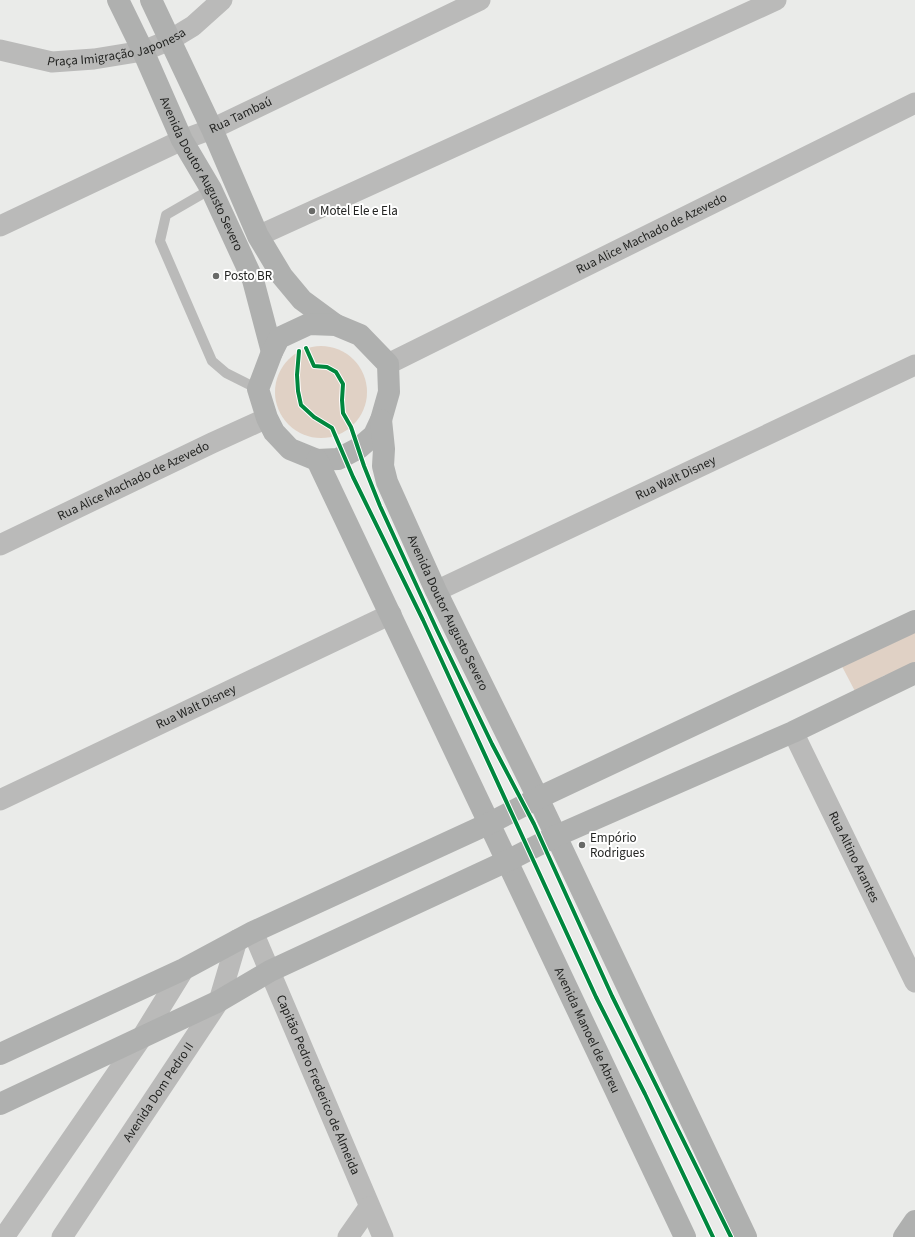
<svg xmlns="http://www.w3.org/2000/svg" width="915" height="1237" viewBox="0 0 915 1237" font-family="'Source Sans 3',sans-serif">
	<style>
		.green { fill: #e0d1c5 }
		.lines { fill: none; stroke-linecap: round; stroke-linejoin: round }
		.lane { stroke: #babab9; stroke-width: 10 }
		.street { stroke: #babab9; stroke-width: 21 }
		.secondary { stroke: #afb0af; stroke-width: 22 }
		.cycleway-casing { stroke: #fff; stroke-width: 6 }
		.cycleway { stroke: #00873e; stroke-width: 4 }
		.poi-dot { fill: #696a68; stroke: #fff; stroke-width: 1.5 }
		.labels { text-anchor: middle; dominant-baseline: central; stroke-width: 4; stroke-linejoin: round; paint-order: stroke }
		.street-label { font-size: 13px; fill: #232422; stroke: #fff }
		.poi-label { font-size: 13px; fill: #232422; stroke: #fff; text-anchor: start }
	</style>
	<rect width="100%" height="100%" fill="#eaebe9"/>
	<g class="green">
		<circle cx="321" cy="392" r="46"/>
		<path d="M915 615V665L883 676 857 695 835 653Z"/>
	</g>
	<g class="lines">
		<path class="lane" d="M211 189 166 215 160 241 212 361 226 373 258 389"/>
		<g class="street">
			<path id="s1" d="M0 50 52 62 94 59 143 51 170 40 193 26 222 0"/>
			<path id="s2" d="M0 226 182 140 212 129 480 0"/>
			<path d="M258 236 776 0"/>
			<path id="s3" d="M388 364 915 103"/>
			<path id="s4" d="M0 545 212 443 267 418"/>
			<path id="s5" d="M436 591 915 365"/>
			<path id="s6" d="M793 732 915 982"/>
			<path id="s7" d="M0 800 391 614"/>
			<path id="s8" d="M253 932 383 1237"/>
			<path d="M4 1237 142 1037 184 969"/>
			<path id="s9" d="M62 1237 219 1001 237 940"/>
			<path d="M348 1237 369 1207"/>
		</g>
		<g class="secondary">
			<path id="s10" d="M118 0 143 51 182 140 211 189 253 280 272 352"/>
			<path d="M151 0 212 129 258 236 282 276 302 300 336 325"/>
			<path d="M309 324 336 325 360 335 388 364 389 392 381 420 374 435 359 448 338 459 317 460 290 449 274 432 267 418 258 389 272 352 279 338Z"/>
			<path id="s11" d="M381 420 384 449 383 466 387 482 436 591 538 798 746 1237"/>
			<path id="s12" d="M317 460C441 718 562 978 685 1237"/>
			<path d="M0 1054 184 969 253 932 490 823 538 798 915 621"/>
			<path d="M0 1104 219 1001 270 971 507 861 556 836 793 732 915 673"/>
			<path d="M904 1237 915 1221"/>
		</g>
		<g class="cycleway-casing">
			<g id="cycleway">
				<path d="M306 348 314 366 327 367 336 372 343 384 342 400 343 413 351 427 364 466 380 506 437 630 492 744 534 824 612 996 731 1237"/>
				<path d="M299 351 297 375 298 391 301 405 314 417 332 428 353 477 423 620 596 997 645 1094 713 1237"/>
			</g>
		</g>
		<use href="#cycleway" class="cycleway"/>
	</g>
	<g class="poi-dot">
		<circle cx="312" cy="211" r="4"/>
		<circle cx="216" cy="276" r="4"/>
		<circle cx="582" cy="845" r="4"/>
	</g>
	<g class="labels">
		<g class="street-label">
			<text stroke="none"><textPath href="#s1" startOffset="120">Praça Imigração Japonesa</textPath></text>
			<text stroke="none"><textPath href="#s2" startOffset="265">Rua Tambaú</textPath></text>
			<text stroke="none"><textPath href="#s10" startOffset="193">Avenida Doutor Augusto Severo</textPath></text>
			<text stroke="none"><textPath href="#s3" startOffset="294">Rua Alice Machado de Azevedo</textPath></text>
			<text stroke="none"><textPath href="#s5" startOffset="265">Rua Walt Disney</textPath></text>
			<text stroke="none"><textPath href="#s4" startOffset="148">Rua Alice Machado de Azevedo</textPath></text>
			<text stroke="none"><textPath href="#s11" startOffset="207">Avenida Doutor Augusto Severo</textPath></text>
			<text stroke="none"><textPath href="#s7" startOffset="217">Rua Walt Disney</textPath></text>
			<text stroke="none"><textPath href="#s6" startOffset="139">Rua Altino Arantes</textPath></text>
			<text stroke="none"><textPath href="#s12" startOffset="631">Avenida Manoel de Abreu</textPath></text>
			<text stroke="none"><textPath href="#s8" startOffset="166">Capitão Pedro Frederico de Almeida</textPath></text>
			<text stroke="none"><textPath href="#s9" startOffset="174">Avenida Dom Pedro II</textPath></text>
		</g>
		<g class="poi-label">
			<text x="320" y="211">Motel Ele e Ela</text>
			<text x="224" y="276">Posto BR</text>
			<text x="590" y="838">Empório<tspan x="590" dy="15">Rodrigues</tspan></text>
		</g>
	</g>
</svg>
